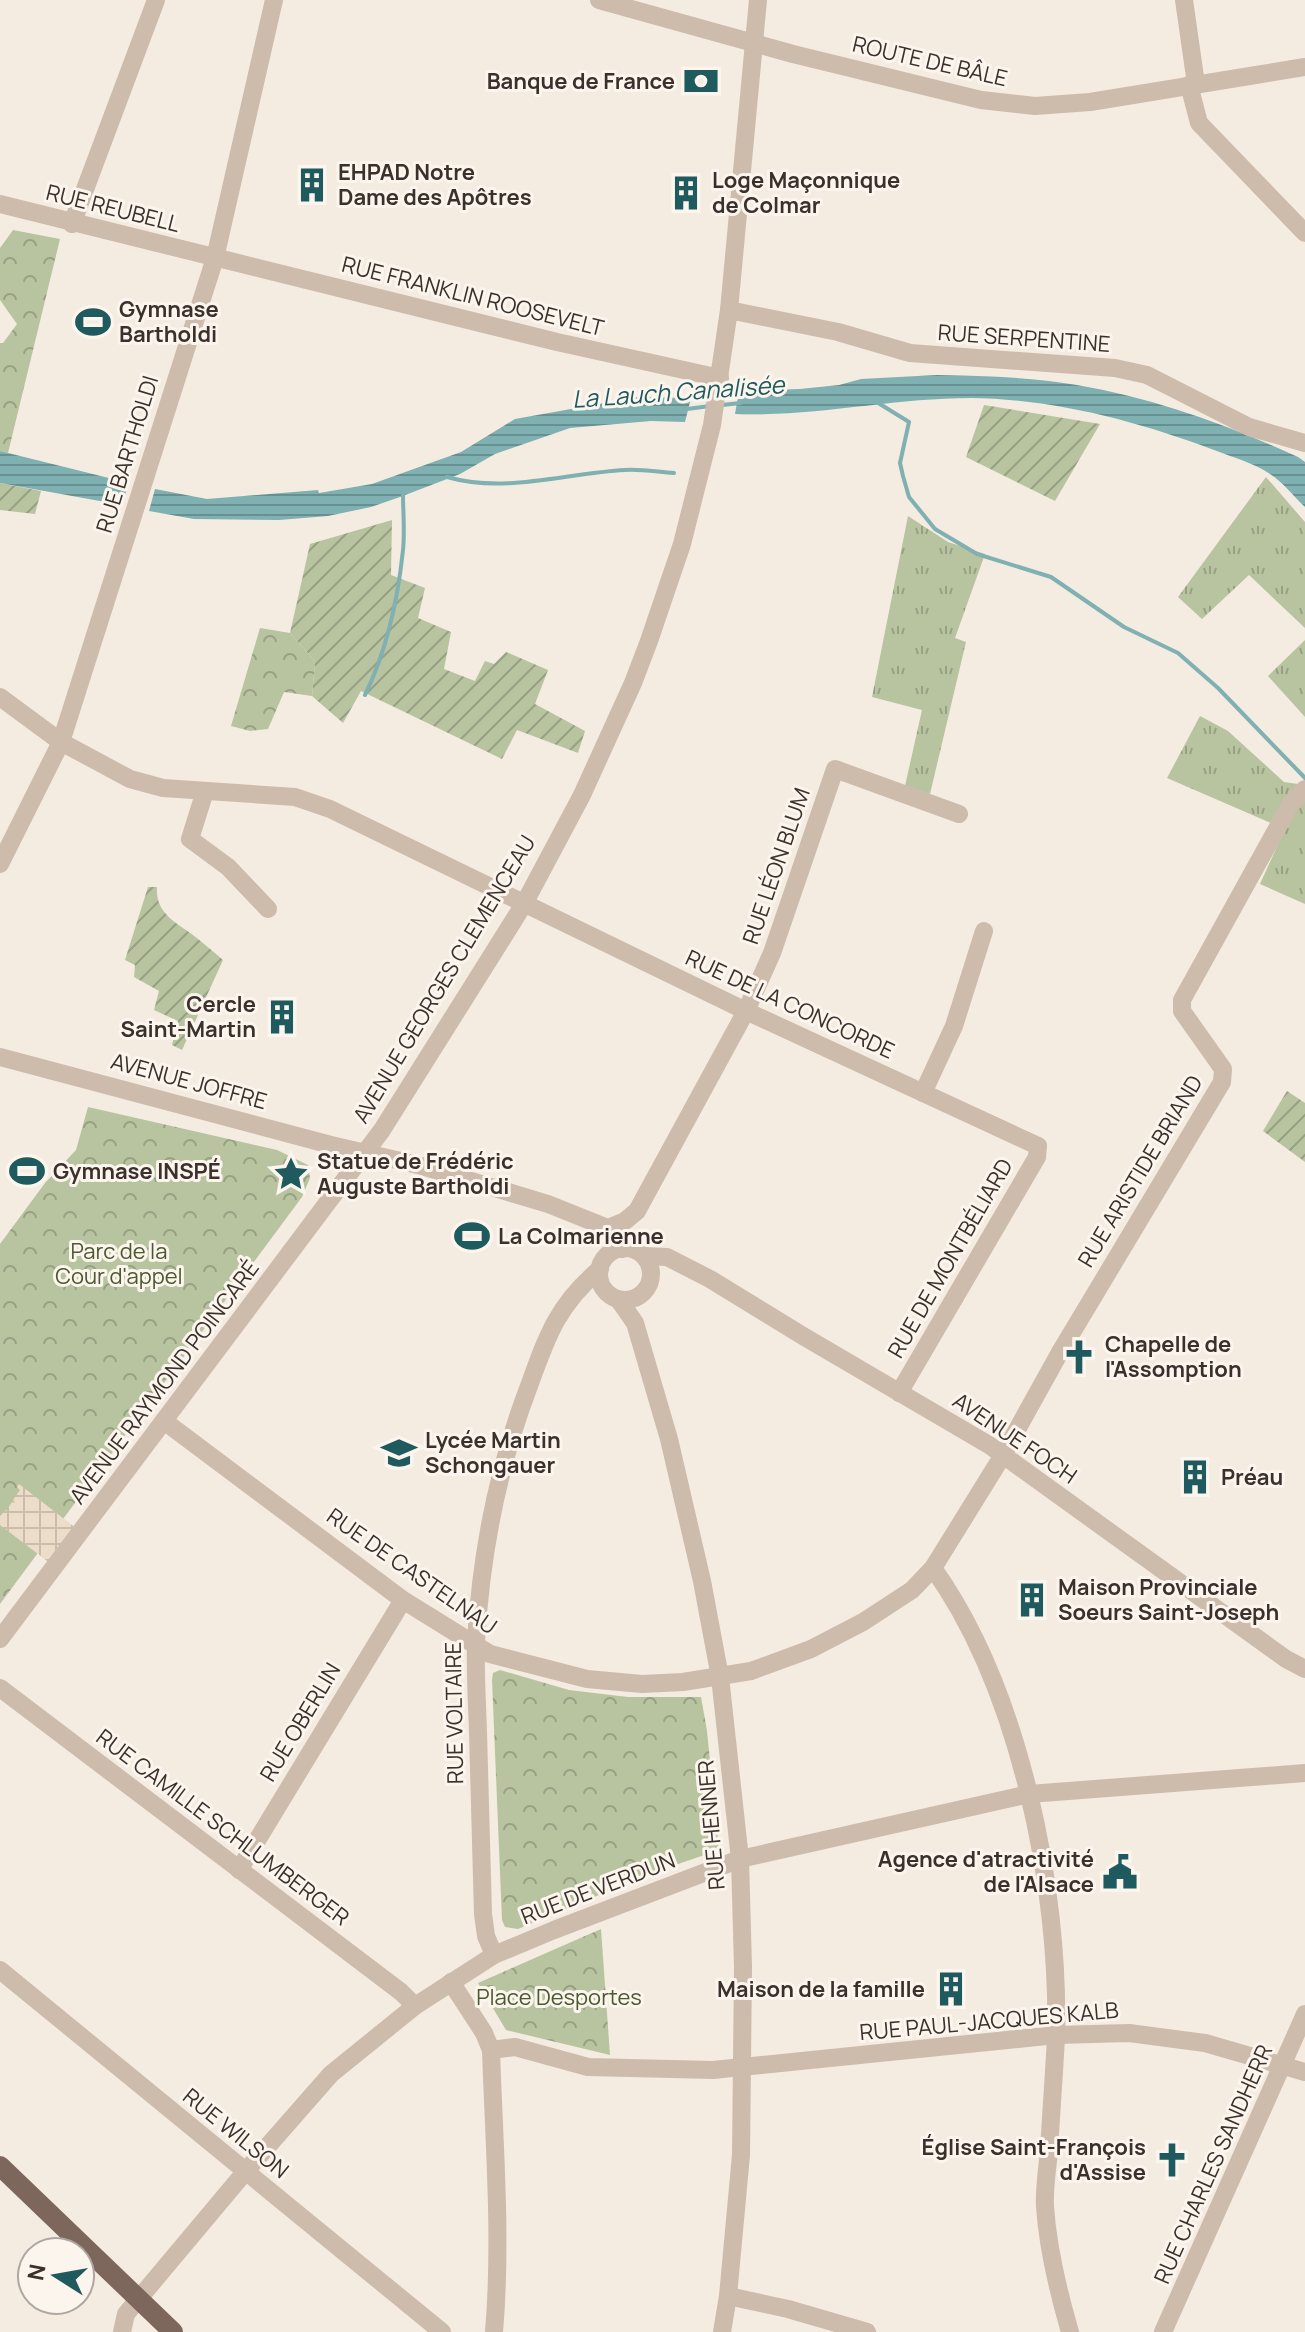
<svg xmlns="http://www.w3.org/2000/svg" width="1305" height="2332" viewBox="0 0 1305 2332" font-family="Manrope,sans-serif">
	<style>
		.grass { fill: url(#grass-tufts) }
		.forest { fill: url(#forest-crowns) }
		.garden { fill: url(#garden-furrows) }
		.plaza { fill: url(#plaza-grid) }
		.water { fill: url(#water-rules) }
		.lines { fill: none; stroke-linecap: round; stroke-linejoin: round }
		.stream { stroke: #7fb0b2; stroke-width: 4 }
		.minor { stroke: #cdbbac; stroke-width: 18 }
		.major { stroke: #7d675c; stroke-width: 20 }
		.labels { text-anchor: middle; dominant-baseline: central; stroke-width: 6; stroke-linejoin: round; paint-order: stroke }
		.street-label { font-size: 22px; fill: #3b302b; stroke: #fbf5ee }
		.poi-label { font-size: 22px; font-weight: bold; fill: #3b302b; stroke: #fbf5ee; text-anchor: start }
		.park-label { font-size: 22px; fill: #4a5a2e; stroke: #fbf5ee }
		.water-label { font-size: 24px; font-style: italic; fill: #1f5a5e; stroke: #fbf5ee }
	</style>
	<defs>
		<pattern id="grass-tufts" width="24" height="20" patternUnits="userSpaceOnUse" patternTransform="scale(2)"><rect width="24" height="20" fill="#b8c4a0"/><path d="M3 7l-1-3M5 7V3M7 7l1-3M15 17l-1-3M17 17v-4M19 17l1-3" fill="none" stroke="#97a083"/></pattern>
		<pattern id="forest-crowns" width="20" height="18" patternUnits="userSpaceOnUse" patternTransform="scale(2)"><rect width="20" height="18" fill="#b8c4a0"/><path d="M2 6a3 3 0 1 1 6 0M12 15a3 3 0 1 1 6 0" fill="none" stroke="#97a083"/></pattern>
		<pattern id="garden-furrows" width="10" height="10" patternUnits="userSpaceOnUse" patternTransform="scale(2)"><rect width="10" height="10" fill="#b8c4a0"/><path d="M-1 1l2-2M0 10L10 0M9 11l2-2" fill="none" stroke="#97a083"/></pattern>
		<pattern id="plaza-grid" width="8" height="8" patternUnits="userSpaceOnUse" patternTransform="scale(2)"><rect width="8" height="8" fill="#ecdcc8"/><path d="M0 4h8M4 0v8" fill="none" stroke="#cbbdac"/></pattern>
		<pattern id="water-rules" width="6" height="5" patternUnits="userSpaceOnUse" patternTransform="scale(2)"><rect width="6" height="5" fill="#7fb0b2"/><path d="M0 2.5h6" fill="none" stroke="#699091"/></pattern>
	</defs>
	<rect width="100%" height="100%" fill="#f4ebe1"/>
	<g class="grass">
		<path d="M1266 477 1305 522V628L1249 575 1202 619 1178 597Z"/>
		<path d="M908 516 948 542 985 554 955 638 966 642 930 794 905 786 922 710 872 697Z"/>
		<path d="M1305 640V717L1268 676Z"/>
		<path d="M1200 716 1228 731 1284 782 1305 785V904L1260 884 1285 829 1167 778Z"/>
	</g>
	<g class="forest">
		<path d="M13 230 60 239 8 453 0 451V343H3L17 324 0 300V248Z"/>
		<path d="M260 628 290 633 315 661 312 696 284 692 268 729 250 731 231 726Z"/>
		<path d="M88 1107 277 1150 308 1165 310 1178 302 1197 0 1604V1244L45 1183 76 1150Z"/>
		<path d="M500 1670 569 1690 628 1697H701L707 1731 719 1850 649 1874 518 1929 505 1927 502 1920 492 1680 493 1673Z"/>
		<path d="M601 1929 610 2055 506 2030 478 1983Z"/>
	</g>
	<g class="garden">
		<path d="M984 405 1100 424 1055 501 966 457Z"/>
		<path d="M0 483 41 491 35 514 0 510Z"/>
		<path d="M392 520 391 575 425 588 418 618 451 632 444 669 475 681 485 661 494 664 506 652 548 670 535 704 585 731 578 753 517 730 502 759 361 691 343 723 312 696 315 661 290 633 310 544Z"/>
		<path d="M148 887H157C155 913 176 922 193 935 203 943 213 951 223 960L182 1050 172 1045 178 1021 154 1010 159 991 134 977 135 965 125 960Z"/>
		<path d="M1287 1091 1305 1103V1162L1263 1131Z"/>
	</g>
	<path class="plaza" d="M19 1484 81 1532 55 1567 0 1525V1516L6 1510 9 1511 8 1508 12 1502 15 1503 13 1500 20 1490 17 1487Z"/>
	<g class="water">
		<path d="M937 375C984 376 1031 377 1077 385 1154 398 1228 425 1298 457L1305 462V507C1294 497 1283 482 1270 474 1254 463 1232 457 1214 450 1137 421 1054 399 971 398 892 398 815 417 735 414L739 391 800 389 839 385 861 379Z"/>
		<path d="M638 397 691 398 685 422 651 421 570 428 495 454 460 474 400 497 371 507 328 516 279 520 194 519 149 511 155 489 207 499 318 490 319 493 372 484 461 452 515 419Z"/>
		<path d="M0 451 129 483 122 505 0 483Z"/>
	</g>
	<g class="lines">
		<g class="stream">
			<path d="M875 401 909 422 900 463 903 476 909 497 935 529 977 554 1051 577 1124 627 1178 653 1218 688 1305 778"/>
			<path d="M722 405 741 403"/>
			<path d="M687 409 710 406"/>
			<path d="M447 477C506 494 566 473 625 470 641 469 658 472 674 473"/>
			<path d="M365 695C386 652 398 598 403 550 405 532 403 512 403 494"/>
		</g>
		<g class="minor">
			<path d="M599 0 793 54 981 100 1035 106 1090 102 1305 67"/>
			<path d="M1184 0 1196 84"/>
			<path d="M1189 85 1199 123 1305 233"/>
			<path d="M0 204 557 342 720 378"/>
			<path d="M72 224 156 0"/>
			<path d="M729 310 838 332 910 353 1115 368 1147 375 1249 427 1305 443"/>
			<path d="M0 697 61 742 130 779 163 788 295 797 330 809 746 1011 1038 1146 1037 1157 899 1393"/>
			<path d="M205 791 190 839 228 867 268 909"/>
			<path d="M0 864 61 742 215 258 274 0"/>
			<path d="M0 1057 331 1145 418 1165 548 1204 608 1228 622 1249"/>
			<path d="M923 1093 954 1026 984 931"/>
			<path d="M608 1228 625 1221 637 1211 746 1011 772 953 835 769 959 814"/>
			<circle cx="625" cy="1274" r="26"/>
			<path d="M644 1256 667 1257 710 1279 803 1336 989 1445 1286 1659 1305 1669"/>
			<path d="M619 1300 635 1323 669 1439 702 1581 720 1677 740 1859 743 1967 741 2155 728 2296 722 2332"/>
			<path d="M164 1421 403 1600 490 1654 587 1679 642 1684 683 1682 751 1671 811 1649 863 1622 912 1590 933 1568 1003 1455 1059 1354 1222 1082 1223 1069 1182 1011V1000L1290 805 1305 789"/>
			<path d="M933 1568C1020 1690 1060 1889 1056 2037 1054 2076 1051 2114 1049 2152 1047 2170 1044 2189 1045 2207 1048 2249 1058 2291 1070 2332"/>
			<path d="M0 1639 382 1130 524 904 582 795 633 683 649 641 682 544 712 425 729 310 758 0"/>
			<path d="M0 1688 401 1992 415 2006"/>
			<path d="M239 1870 403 1600"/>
			<path d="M494 1955 486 1936 483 1914C481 1853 480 1792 478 1732 477 1702 475 1671 476 1641 481 1554 498 1467 529 1386 547 1336 558 1304 600 1269"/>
			<path d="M0 1970 442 2332"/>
			<path d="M451 1982 484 2033 491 2050 515 2047 588 2067 713 2070 1056 2035 1129 2033 1205 2043 1305 2072"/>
			<path d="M491 2050C494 2144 502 2238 494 2332"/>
			<path d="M728 2296 788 2309 867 2332"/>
			<path d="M122 2332 126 2314 245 2172 331 2074 415 2006 494 1955 554 1930 740 1859 1029 1794 1305 1773"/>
			<path d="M1163 2332 1305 2014"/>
		</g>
		<path class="major" d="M0 2166 173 2332"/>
	</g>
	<defs>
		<g id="bank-bare" transform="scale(2.76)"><path d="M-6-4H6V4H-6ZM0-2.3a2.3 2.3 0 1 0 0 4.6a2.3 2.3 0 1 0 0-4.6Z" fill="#1f5a5e" stroke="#fbf5ee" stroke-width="2.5" paint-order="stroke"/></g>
		<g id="building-bare" transform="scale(2.76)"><path d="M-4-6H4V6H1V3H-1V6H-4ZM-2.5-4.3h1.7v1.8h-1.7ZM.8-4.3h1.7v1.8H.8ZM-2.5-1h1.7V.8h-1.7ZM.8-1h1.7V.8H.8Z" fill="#1f5a5e" stroke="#fbf5ee" stroke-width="2.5" paint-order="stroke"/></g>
		<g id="stadium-bare" transform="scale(2.76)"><path d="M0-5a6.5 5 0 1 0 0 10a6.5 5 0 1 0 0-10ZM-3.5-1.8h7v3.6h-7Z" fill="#1f5a5e" stroke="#fbf5ee" stroke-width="2.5" paint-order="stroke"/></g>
		<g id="sight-bare" transform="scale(2.76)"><path d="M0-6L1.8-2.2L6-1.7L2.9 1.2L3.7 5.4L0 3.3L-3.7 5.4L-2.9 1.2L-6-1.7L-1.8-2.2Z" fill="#1f5a5e" stroke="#fbf5ee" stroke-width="2.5" paint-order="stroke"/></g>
		<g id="church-bare" transform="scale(2.76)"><path d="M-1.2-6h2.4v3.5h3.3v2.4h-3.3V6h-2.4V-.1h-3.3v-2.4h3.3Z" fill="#1f5a5e" stroke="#fbf5ee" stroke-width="2.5" paint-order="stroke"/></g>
		<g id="school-bare" transform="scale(2.76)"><path d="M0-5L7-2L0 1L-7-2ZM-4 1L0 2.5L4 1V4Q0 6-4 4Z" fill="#1f5a5e" stroke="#fbf5ee" stroke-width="2.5" paint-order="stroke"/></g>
		<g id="civic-bare" transform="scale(2.76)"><path d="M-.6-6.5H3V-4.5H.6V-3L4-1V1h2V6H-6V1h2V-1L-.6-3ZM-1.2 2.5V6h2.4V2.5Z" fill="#1f5a5e" stroke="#fbf5ee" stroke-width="2.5" paint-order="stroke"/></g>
	</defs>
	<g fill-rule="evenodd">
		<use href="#bank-bare" x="701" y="81"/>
		<use href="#building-bare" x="312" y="185"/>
		<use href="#building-bare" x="686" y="193"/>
		<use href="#stadium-bare" x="93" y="322"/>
		<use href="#building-bare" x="282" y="1017"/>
		<use href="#stadium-bare" x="27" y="1171"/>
		<use href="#sight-bare" x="291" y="1174"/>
		<use href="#stadium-bare" x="472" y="1236"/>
		<use href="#church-bare" x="1079" y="1357"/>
		<use href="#school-bare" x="399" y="1453"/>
		<use href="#building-bare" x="1195" y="1477"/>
		<use href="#building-bare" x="1032" y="1600"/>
		<use href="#civic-bare" x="1120" y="1872"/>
		<use href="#building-bare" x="951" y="1989"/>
		<use href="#church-bare" x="1172" y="2160"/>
	</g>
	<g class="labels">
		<g class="street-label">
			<text transform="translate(930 61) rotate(13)">ROUTE DE BÂLE</text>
			<text transform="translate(113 208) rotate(14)">RUE REUBELL</text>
			<text transform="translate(473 296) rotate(14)">RUE FRANKLIN ROOSEVELT</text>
			<text transform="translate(1024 338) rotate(4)">RUE SERPENTINE</text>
			<text transform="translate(127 454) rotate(-73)">RUE BARTHOLDI</text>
			<text transform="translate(776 866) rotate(-71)">RUE LÉON BLUM</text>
			<text transform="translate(444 979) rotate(-59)">AVENUE GEORGES CLEMENCEAU</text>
			<text transform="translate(790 1004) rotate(25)">RUE DE LA CONCORDE</text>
			<text transform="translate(189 1081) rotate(15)">AVENUE JOFFRE</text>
			<text transform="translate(1140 1171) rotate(-59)">RUE ARISTIDE BRIAND</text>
			<text transform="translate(950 1258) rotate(-60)">RUE DE MONTBÉLIARD</text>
			<text transform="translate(164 1382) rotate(-53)">AVENUE RAYMOND POINCARÉ</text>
			<text transform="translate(1015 1438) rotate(34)">AVENUE FOCH</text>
			<text transform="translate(412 1571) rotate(35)">RUE DE CASTELNAU</text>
			<text transform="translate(454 1713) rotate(-91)">RUE VOLTAIRE</text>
			<text transform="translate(300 1722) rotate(-59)">RUE OBERLIN</text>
			<text transform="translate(711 1825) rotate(-95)">RUE HENNER</text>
			<text transform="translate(223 1827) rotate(37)">RUE CAMILLE SCHLUMBERGER</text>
			<text transform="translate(598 1888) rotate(-21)">RUE DE VERDUN</text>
			<text transform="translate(989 2021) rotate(-5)">RUE PAUL-JACQUES KALB</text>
			<text transform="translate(236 2133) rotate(39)">RUE WILSON</text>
			<text transform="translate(1213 2164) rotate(-66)">RUE CHARLES SANDHERR</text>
		</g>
		<g class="poi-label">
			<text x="675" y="81" text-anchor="end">Banque de France</text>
			<text x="338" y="172">EHPAD Notre<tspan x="338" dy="25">Dame des Apôtres</tspan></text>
			<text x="712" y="180">Loge Maçonnique<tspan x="712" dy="25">de Colmar</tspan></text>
			<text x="119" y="309">Gymnase<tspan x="119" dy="25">Bartholdi</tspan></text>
			<text x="256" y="1004" text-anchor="end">Cercle<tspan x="256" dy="25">Saint-Martin</tspan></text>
			<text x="317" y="1161">Statue de Frédéric<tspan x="317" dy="25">Auguste Bartholdi</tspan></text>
			<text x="53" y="1171">Gymnase INSPÉ</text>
			<text x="498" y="1236">La Colmarienne</text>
			<text x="1105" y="1344">Chapelle de<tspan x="1105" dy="25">l'Assomption</tspan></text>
			<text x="425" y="1440">Lycée Martin<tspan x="425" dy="25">Schongauer</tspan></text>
			<text x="1221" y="1477">Préau</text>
			<text x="1058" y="1587">Maison Provinciale<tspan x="1058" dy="25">Soeurs Saint-Joseph</tspan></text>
			<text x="1094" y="1859" text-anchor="end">Agence d'atractivité<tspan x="1094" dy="25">de l'Alsace</tspan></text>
			<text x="925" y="1989" text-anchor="end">Maison de la famille</text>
			<text x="1146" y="2147" text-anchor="end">Église Saint-François<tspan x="1146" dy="25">d'Assise</tspan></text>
		</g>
		<g class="park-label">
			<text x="119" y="1251">Parc de la<tspan x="119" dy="25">Cour d'appel</tspan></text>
			<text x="559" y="1997">Place Desportes</text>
		</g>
		<g class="water-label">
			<text transform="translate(678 391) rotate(-4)">La Lauch Canalisée</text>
		</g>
	</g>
	<g transform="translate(56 2276) rotate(281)"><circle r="38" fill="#fbf5ee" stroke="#aea6a0" stroke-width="2"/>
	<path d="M0-6L14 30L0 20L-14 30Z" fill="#1f5a5e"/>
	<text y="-12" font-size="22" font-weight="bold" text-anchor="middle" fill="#3b302b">N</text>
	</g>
</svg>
